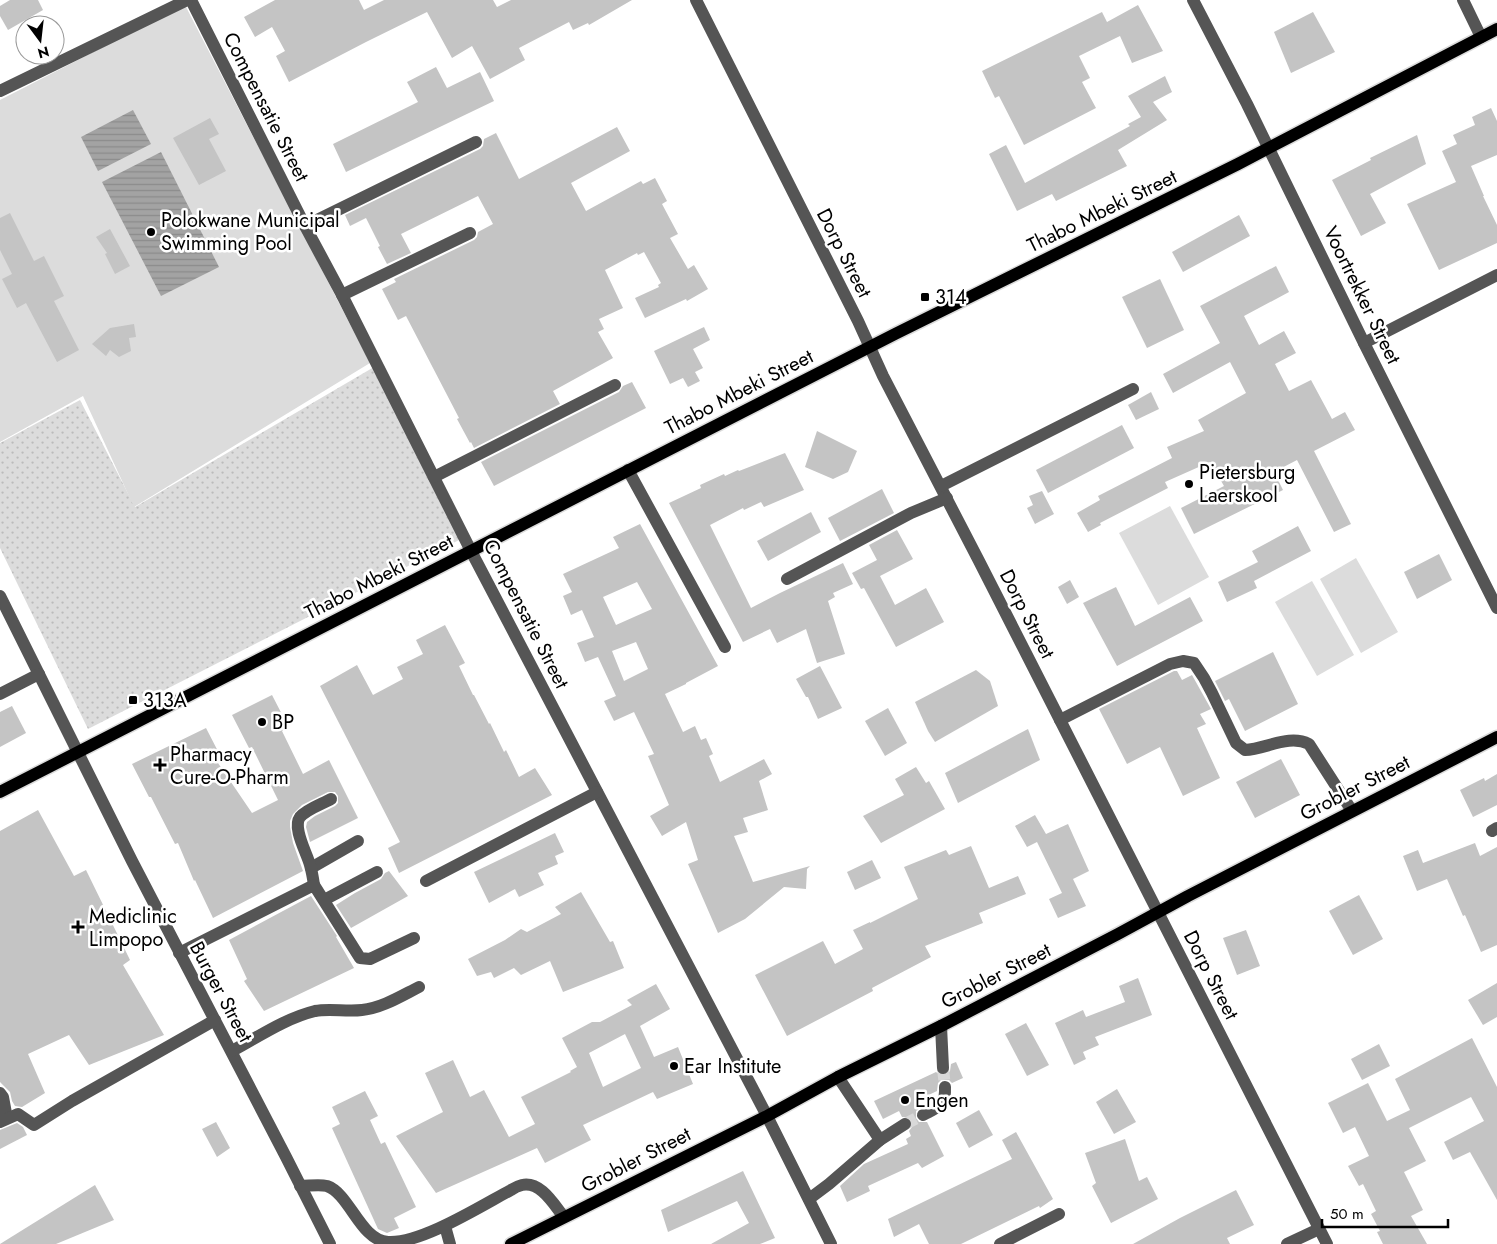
<svg xmlns="http://www.w3.org/2000/svg" width="1497" height="1244" viewBox="0 0 1497 1244" font-family="Jost,sans-serif">
	<style>
		.park { fill: url(#park-dots) }
		.garden { fill: #dcdcdc }
		.water { fill: url(#water-rules) }
		.building { fill: #c4c4c4; fill-rule: evenodd }
		.lines { fill: none; stroke-linecap: round; stroke-linejoin: round }
		.minor-tunnel { stroke: #d9d9d9; stroke-width: 12; stroke-dasharray: 12 6; stroke-linecap: butt }
		.major-casing { stroke: #dbdbdb; stroke-width: 15 }
		.minor { stroke: #555; stroke-width: 12 }
		.major { stroke: #000; stroke-width: 12 }
		.poi-dot { fill: #000; stroke: #fff; stroke-width: 2 }
		.labels { text-anchor: middle; dominant-baseline: central; stroke-width: 5; stroke-linejoin: round; paint-order: stroke }
		.street-label { font-size: 20px; fill: #000; stroke: #fff }
		.poi-label { font-size: 20px; fill: #000; stroke: #fff; text-anchor: start }
	</style>
	<defs>
		<pattern id="park-dots" width="8" height="8" patternUnits="userSpaceOnUse" patternTransform="scale(1.25)"><rect width="8" height="8" fill="#dcdcdc"/><path d="M2 2h.1M6 6h.1" fill="none" stroke="#bbb" stroke-width="1.8" stroke-linecap="round"/></pattern>
		<pattern id="water-rules" width="6" height="5" patternUnits="userSpaceOnUse" patternTransform="scale(1.25)"><rect width="6" height="5" fill="#a3a3a3"/><path d="M0 2.5h6" fill="none" stroke="#8b8b8b"/></pattern>
	</defs>
	<rect width="100%" height="100%" fill="#fff"/>
	<path class="park" d="M374 367 463 538 88 729 0 548V443L80 400 135 507Z"/>
	<g class="garden">
		<path d="M185 5 370 363 134 507 83 396 0 442V100Z"/>
		<path d="M1170 506 1209 577 1158 605 1119 533Z"/>
		<path d="M1356 558 1398 632 1361 653 1320 579Z"/>
		<path d="M1312 581 1354 655 1317 676 1275 602Z"/>
	</g>
	<g class="water">
		<path d="M133 110 151 144 98 171 81 137Z"/>
		<path d="M161 152 219 267 161 296 102 182Z"/>
	</g>
	<g class="building">
		<path d="M10 0H38L43 10 8 30 0 16V6Z"/>
		<path d="M275 0H359L364 10 384 0H493L497 7 511 0H632L589 25 588 23 573 30 569 22 519 48 525 60 490 79 472 46 452 58 427 12 366 42 289 82 276 56 285 51 272 27 255 37 244 17Z"/>
		<path d="M1138 5 1163 51 1132 63 1120 36 1079 56 1090 78 1082 82 1096 108 1024 145 999 96 995 98 982 71 1102 12 1107 22Z"/>
		<path d="M1313 12 1335 52 1291 73 1274 32Z"/>
		<path d="M436 67 447 88 480 72 494 101 346 172 333 144 418 102 407 82Z"/>
		<path d="M1165 76 1172 92 1153 102 1167 120 1118 150 1127 166 1056 201 1052 194 1017 211 989 154 1006 145 1025 183 1130 126 1128 124 1141 117 1128 96Z"/>
		<path d="M1491 108 1497 121V155L1471 166 1484 196H1483L1497 225V243L1439 270 1407 204 1456 182 1442 151 1457 144 1453 135 1475 125 1472 117Z"/>
		<path d="M210 118 219 134 209 139 226 171 199 185 173 138Z"/>
		<path d="M617 127 630 151 571 183 586 211 641 181 643 184 655 178 667 201 662 204 678 234 670 238 688 269 694 265 708 289 687 301 686 299 645 318 635 298 659 287 658 285 661 283 644 252 638 255 637 253 605 270 623 308 599 319 604 329 598 332 613 358 553 391 560 404 474 448 471 442 470 443 457 419 459 418 406 316 398 320 382 289 396 282 394 279 474 240 477 237 478 232 493 224 478 196 401 234 411 253 387 264 378 247 380 246 366 218 350 226 345 215 480 149 483 146 484 139 496 133 519 179Z"/>
		<path d="M1417 135 1426 164 1370 194 1386 223 1361 236 1332 180 1371 160 1370 158Z"/>
		<path d="M10 213 34 261 44 256 64 296 54 301 79 350 57 362 26 303 17 308 2 279 12 274 0 250V218Z"/>
		<path d="M1239 215 1250 236 1183 272 1172 252Z"/>
		<path d="M110 229 130 266 115 274 105 254 107 253 96 237Z"/>
		<path d="M1276 266 1289 292 1244 316 1259 345 1284 331 1296 353 1275 364 1289 391 1311 380 1332 419 1345 412 1355 430 1314 451 1351 524 1334 532 1297 460 1274 472 1283 490 1194 534 1181 508 1224 486 1210 462 1165 482 1168 488 1100 523 1101 525 1088 532 1077 513 1100 500 1098 496 1172 458 1167 447 1204 431 1198 420 1246 393 1230 362 1173 393 1163 374 1220 343 1200 306Z"/>
		<path d="M1160 279 1184 330 1147 348 1122 297Z"/>
		<path d="M134 324 136 337 129 338 131 351 119 357 110 350 106 356 92 344 110 328Z"/>
		<path d="M704 327 710 340 693 349 703 368 695 372 700 381 688 387 683 378 670 384 654 351Z"/>
		<path d="M632 382 646 408 494 486 481 462 619 392 623 386Z"/>
		<path d="M1151 392 1159 409 1136 420 1128 405Z"/>
		<path d="M1122 425 1134 448 1048 493 1036 470Z"/>
		<path d="M817 431 857 451 848 472 833 479 805 467Z"/>
		<path d="M785 453 804 490 764 507 761 502 744 510 743 508 710 525 751 608 780 593 843 563 853 584 833 593 835 597 828 601 845 654 817 663 806 629 777 643 770 629 743 642 669 503 701 488 700 485 724 474 725 476 738 470 739 471Z"/>
		<path d="M882 489 894 513 840 541 828 518Z"/>
		<path d="M1042 491 1054 514 1035 524 1027 508 1033 505 1029 496Z"/>
		<path d="M811 512 821 532 768 561 757 541Z"/>
		<path d="M640 524 718 666 686 683V684L665 694 683 732 695 726 701 740 706 738 713 754 709 756 720 782 764 759 772 774 759 781 768 810 743 818 748 832 734 836 753 882 810 866 807 869 806 889 784 887 745 919 718 933 688 864 698 860 686 822 662 836 650 816 669 805 648 756 654 754 634 712 614 721 604 701 616 696 598 657 585 662 577 643 594 637 582 610 571 615 563 596 572 592 563 574 619 548 613 537ZM637 582 652 609 616 625 603 597ZM636 642 648 669 624 681 612 651Z"/>
		<path d="M1298 526 1311 551 1254 581 1257 588 1227 602 1218 582 1258 562 1252 551Z"/>
		<path d="M897 530 913 559 880 576 895 605 926 588 944 622 896 647 864 588 861 589 852 573 877 560 869 545Z"/>
		<path d="M1439 554 1452 580 1417 599 1404 572Z"/>
		<path d="M1070 580 1079 597 1067 604 1058 587Z"/>
		<path d="M1116 587 1135 626 1190 597 1203 621 1117 666 1083 603Z"/>
		<path d="M445 625 465 663 459 666 473 695H474L489 724 490 723 504 752 506 750 519 777 535 768 552 795 399 873 388 848 400 842 320 686 357 665 373 695 403 679 397 667 423 654 416 640Z"/>
		<path d="M1273 652 1298 704 1245 731 1229 699 1225 701 1215 681Z"/>
		<path d="M820 666 842 708 818 719 808 697H806L796 679Z"/>
		<path d="M976 670 990 681 998 706 935 742 928 731 915 702Z"/>
		<path d="M1174 671H1177L1182 680 1192 675 1211 709 1200 714 1206 724 1197 728 1220 778 1183 796 1160 747 1127 764 1099 709Z"/>
		<path d="M272 695 289 728 282 731 303 774 329 760 358 818 310 842 306 827 307 822 315 816 335 806 338 803V796L335 792H328L302 805 293 814 290 821V827L293 843 303 871 213 918 195 880 194 881 178 843 175 844 151 797H149L132 764 206 728 223 761 218 763 252 813 278 800 252 747 249 748 232 715Z"/>
		<path d="M12 706 26 733 0 747V712Z"/>
		<path d="M888 708 907 743 885 756 865 721Z"/>
		<path d="M1028 729 1040 760 958 803 945 773Z"/>
		<path d="M1281 759 1300 795 1255 818 1236 782Z"/>
		<path d="M916 767 926 783 929 781 945 809 881 843 863 816 904 795 895 779Z"/>
		<path d="M1497 774V805L1473 817 1460 790 1484 778 1485 781Z"/>
		<path d="M38 810 74 876 86 870 130 960 123 965 164 1035 89 1065 69 1035 28 1054 45 1093 22 1107 15 1106 12 1101 10 1092 0 1082V831Z"/>
		<path d="M1035 815 1046 834 1068 824 1089 871 1073 879 1086 906 1058 918 1049 899 1062 893 1037 842 1027 847 1015 826Z"/>
		<path d="M555 833 564 852 555 856 558 864 538 873 544 885 519 897 515 889 489 903 474 872Z"/>
		<path d="M1475 843 1480 856 1497 847V945L1481 952 1465 915 1463 916 1447 879 1417 891 1403 856 1418 850 1423 863Z"/>
		<path d="M971 846 989 888 1018 876 1026 894 979 913 983 923 925 946 931 957 872 988 873 991 787 1036 755 975 823 941 835 964 863 949 853 930 870 922V923L918 899 904 867 946 850 949 855Z"/>
		<path d="M872 860 881 878 855 890 847 872Z"/>
		<path d="M389 871 408 896 351 928 336 905 355 893 381 879 385 873Z"/>
		<path d="M581 892 610 942 613 941 624 968 563 992 550 961 521 975 514 968 494 978 491 972 477 976 468 959 505 940 521 929 527 932 561 914 555 907Z"/>
		<path d="M1359 895 1383 939 1353 955 1329 911Z"/>
		<path d="M311 896 337 936 336 937 354 968 264 1011 244 981 247 979 229 940Z"/>
		<path d="M1246 930 1260 966 1237 975 1223 938Z"/>
		<path d="M1138 978 1152 1015 1095 1037 1099 1045 1083 1052 1086 1059 1074 1065 1055 1023 1083 1010 1086 1017 1125 1002 1119 986Z"/>
		<path d="M1497 983V1017L1483 1025 1468 1000Z"/>
		<path d="M656 984 670 1009 640 1026 654 1057 678 1047 693 1084 657 1099 653 1092 583 1125 591 1140 545 1163 537 1148 436 1193 396 1136 443 1112 425 1073 453 1060 470 1097 484 1090 509 1137 535 1124 521 1097 571 1072 570 1071 577 1067 562 1038 592 1022H600L632 1005 627 1000ZM625 1034 641 1068 603 1087 589 1053Z"/>
		<path d="M1026 1023 1049 1065 1027 1076 1005 1034Z"/>
		<path d="M1472 1038 1497 1087V1200L1470 1152 1453 1160 1444 1142 1484 1121 1471 1097 1409 1128 1426 1161 1404 1172 1423 1210 1411 1216 1427 1244H1383L1377 1232 1380 1231 1371 1214 1376 1211 1363 1184 1359 1186 1348 1166 1369 1156 1355 1127 1343 1133 1328 1103 1368 1083 1387 1121 1410 1110 1395 1079Z"/>
		<path d="M1379 1044 1390 1066 1362 1080 1351 1059Z"/>
		<path d="M956 1062 963 1078 952 1083 949 1080H941L938 1083 937 1091 916 1101 920 1108 916 1111V1118L919 1122H927L944 1156 922 1168 918 1163 868 1186 870 1191 847 1202 840 1186 864 1164 908 1144 906 1139 911 1136 909 1131 912 1127 913 1123 912 1119 908 1117H902L899 1111 883 1119 874 1101 936 1072 940 1075H947L950 1071 951 1064Z"/>
		<path d="M1117 1089 1136 1122 1114 1134 1096 1102Z"/>
		<path d="M365 1091 378 1116 370 1120 381 1144 385 1142 416 1207 394 1218 399 1228 387 1233 378 1229 332 1128 340 1124 332 1107Z"/>
		<path d="M979 1110 993 1135 969 1148 956 1123Z"/>
		<path d="M216 1122 230 1148 217 1157 202 1129Z"/>
		<path d="M17 1123 23 1127 27 1135 0 1149V1130Z"/>
		<path d="M1016 1132 1053 1199 1040 1208 1039 1206 961 1244H929L919 1224 894 1237 888 1219 1012 1159 1002 1140Z"/>
		<path d="M1125 1139 1139 1181 1147 1177 1158 1199 1111 1223 1092 1186 1096 1183 1085 1153Z"/>
		<path d="M743 1171 775 1238 760 1244H711L749 1223 737 1201 668 1232 661 1210Z"/>
		<path d="M95 1185 114 1220 56 1244H0Z"/>
		<path d="M1236 1190 1254 1225 1227 1238 1230 1244H1133L1180 1218Z"/>
	</g>
	<g class="lines">
		<g class="minor-tunnel">
			<path d="M943 1068 945 1087"/>
			<path d="M905 1124 923 1115"/>
		</g>
		<g class="major-casing">
			<g id="major">
				<path d="M0 792 895 334 1238 164 1497 29"/>
				<path d="M511 1244 767 1116 838 1077 941 1026 1118 934 1188 896 1497 737"/>
			</g>
		</g>
		<g class="minor">
			<path d="M191 0 305 226 342 295 471 551 767 1116 831 1244"/>
			<path d="M696 0 858 321 883 376 979 561 1327 1244"/>
			<path d="M1193 0 1247 104 1364 343 1497 608"/>
			<path d="M1463 0 1481 37"/>
			<path d="M0 91 187 0"/>
			<path d="M305 226 476 142"/>
			<path d="M342 295 470 233"/>
			<path d="M1364 343 1497 275"/>
			<path d="M628 470 725 647"/>
			<path d="M434 477 615 385"/>
			<path d="M941 486 1133 389"/>
			<path d="M787 579 911 513 947 498"/>
			<path d="M0 596 132 861 286 1157 330 1244"/>
			<path d="M0 694 39 674"/>
			<path d="M1060 720 1170 664 1183 661 1194 663 1204 678 1212 693 1236 743 1245 750C1266 749 1289 734 1309 744L1352 811"/>
			<path d="M1492 831 1497 828"/>
			<path d="M311 868 358 841"/>
			<path d="M426 881 597 792"/>
			<path d="M314 885C313 878 312 872 310 865 307 853 292 828 300 817 307 809 322 804 331 799"/>
			<path d="M324 900 377 872"/>
			<path d="M179 953 314 885 360 958 370 959 414 938"/>
			<path d="M941 1026 943 1068"/>
			<path d="M232 1051C258 1037 286 1018 315 1011 330 1008 346 1012 362 1010 382 1008 401 996 419 987"/>
			<path d="M838 1077 880 1140"/>
			<path d="M0 1093 3 1097 6 1113 0 1119"/>
			<path d="M923 1115C938 1107 946 1106 945 1087"/>
			<path d="M0 1122 18 1114 34 1125 72 1101 215 1020"/>
			<path d="M300 1186C309 1186 319 1184 327 1186 350 1194 360 1240 388 1242 421 1244 481 1206 511 1190 514 1188 518 1186 522 1185 541 1181 554 1205 564 1217"/>
			<path d="M809 1199 829 1184 880 1140 905 1124"/>
			<path d="M445 1226 450 1244"/>
			<path d="M1000 1244 1059 1214"/>
			<path d="M1287 1244 1319 1229"/>
		</g>
		<use href="#major" class="major"/>
	</g>
	<g class="poi-dot">
		<circle cx="151" cy="232" r="5"/>
		<rect x="920" y="292" width="10" height="10" rx="2.5"/>
		<circle cx="1189" cy="484" r="5"/>
		<rect x="128" y="695" width="10" height="10" rx="2.5"/>
		<circle cx="262" cy="722" r="5"/>
		<path d="M157.5 757.5h5v5h5v5h-5v5h-5v-5h-5v-5h5z"/>
		<path d="M75.5 919.5h5v5h5v5h-5v5h-5v-5h-5v-5h5z"/>
		<circle cx="674" cy="1066" r="5"/>
		<circle cx="905" cy="1100" r="5"/>
	</g>
	<g class="labels">
		<g class="street-label">
			<text transform="translate(266 107) rotate(63)">Compensatie Street</text>
			<text transform="translate(1102 211) rotate(-26)">Thabo Mbeki Street</text>
			<text transform="translate(844 253) rotate(63)">Dorp Street</text>
			<text transform="translate(1362 295) rotate(64)">Voortrekker Street</text>
			<text transform="translate(739 392) rotate(-27)">Thabo Mbeki Street</text>
			<text transform="translate(379 577) rotate(-27)">Thabo Mbeki Street</text>
			<text transform="translate(526 614) rotate(63)">Compensatie Street</text>
			<text transform="translate(1027 614) rotate(63)">Dorp Street</text>
			<text transform="translate(1355 788) rotate(-27)">Grobler Street</text>
			<text transform="translate(1211 975) rotate(63)">Dorp Street</text>
			<text transform="translate(996 976) rotate(-27)">Grobler Street</text>
			<text transform="translate(221 992) rotate(62)">Burger Street</text>
			<text transform="translate(636 1160) rotate(-27)">Grobler Street</text>
		</g>
		<g class="poi-label">
			<text x="161" y="220">Polokwane Municipal<tspan x="161" dy="23">Swimming Pool</tspan></text>
			<text x="935" y="297">314</text>
			<text x="1199" y="472">Pietersburg<tspan x="1199" dy="23">Laerskool</tspan></text>
			<text x="143" y="700">313A</text>
			<text x="272" y="722">BP</text>
			<text x="170" y="754">Pharmacy<tspan x="170" dy="23">Cure-O-Pharm</tspan></text>
			<text x="89" y="916">Mediclinic<tspan x="89" dy="23">Limpopo</tspan></text>
			<text x="684" y="1066">Ear Institute</text>
			<text x="915" y="1100">Engen</text>
		</g>
	</g>
	<g transform="translate(40 40) rotate(165)"><circle r="24" fill="#ffffff" stroke="#999999"/>
	<path d="M0-4L9 19L0 12L-9 19Z" fill="#000000"/>
	<text y="-8" font-size="14" font-weight="bold" text-anchor="middle" fill="#000000">N</text>
	</g>
	<path d="M1322 1219v8h126v-8" fill="none" stroke="#000000" stroke-width="2.5"/>
	<text x="1330" y="1219" font-size="15" fill="#000000" stroke="#ffffff" stroke-width="4" paint-order="stroke">50 m</text>
</svg>
